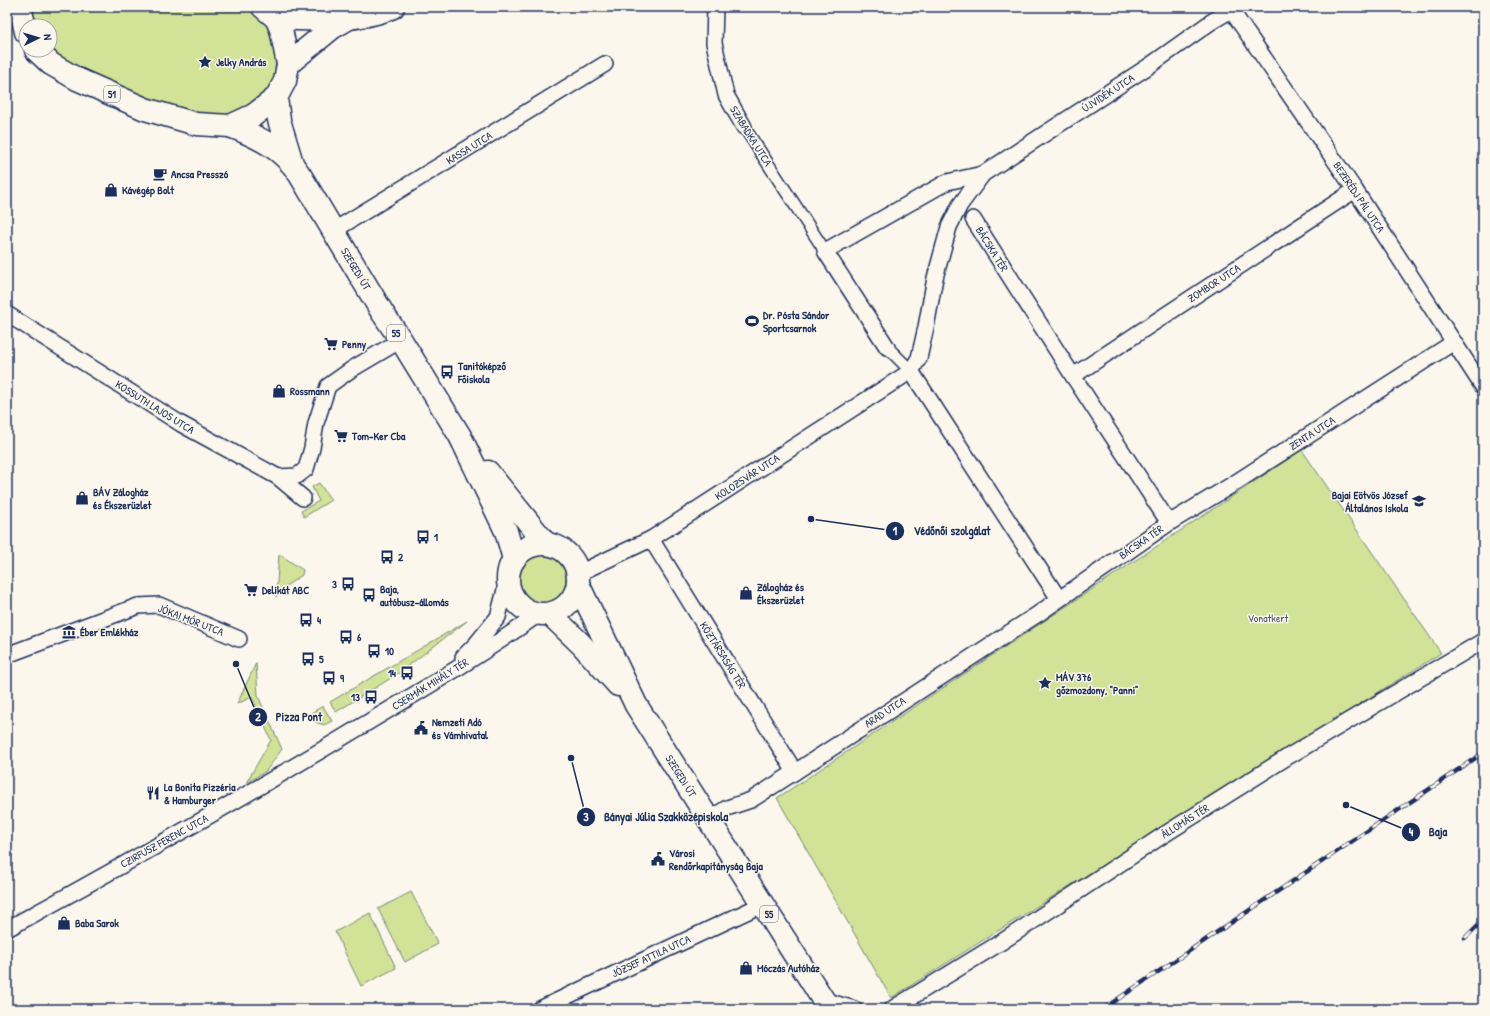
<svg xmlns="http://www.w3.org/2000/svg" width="1490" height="1016" viewBox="0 0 1490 1016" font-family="'Patrick Hand',sans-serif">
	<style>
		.green { fill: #d2e296; stroke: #76887a }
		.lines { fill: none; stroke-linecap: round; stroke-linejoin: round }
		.pedestrian-casing { stroke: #1b2f5e; stroke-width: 14 }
		.minor-casing { stroke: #1b2f5e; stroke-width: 18 }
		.primary-casing { stroke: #1b2f5e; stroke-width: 25 }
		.pedestrian { stroke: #fbf7ec; stroke-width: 11 }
		.minor { stroke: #fbf7ec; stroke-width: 15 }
		.primary { stroke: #fbf7ec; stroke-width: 22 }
		.rail-casing { stroke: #1b2f5e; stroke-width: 4.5 }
		.rail { stroke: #fbf7ec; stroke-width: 3; stroke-dasharray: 9; stroke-linecap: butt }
		.labels { text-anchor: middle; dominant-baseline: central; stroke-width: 3; stroke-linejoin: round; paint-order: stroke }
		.shield { fill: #fbf7ec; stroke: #5e6b89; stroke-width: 1 }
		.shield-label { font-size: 10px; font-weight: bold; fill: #1b2f5e }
		.poi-label { font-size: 11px; font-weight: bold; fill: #1b2f5e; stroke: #fbf7ec; text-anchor: start }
		.street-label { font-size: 11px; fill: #1b2f5e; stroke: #fbf7ec }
		.park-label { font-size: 11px; fill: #405369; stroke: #fbf7ec }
		.leader { fill: none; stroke: #1b2f5e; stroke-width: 1.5 }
		.callout-dot { fill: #1b2f5e; stroke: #fbf7ec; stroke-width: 1.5 }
		.mark-label { font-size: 12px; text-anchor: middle; font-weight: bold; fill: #fff }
		.callout-label { font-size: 12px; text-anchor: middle; font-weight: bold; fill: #1b2f5e; stroke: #fbf7ec; stroke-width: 3; stroke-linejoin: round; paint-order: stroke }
	</style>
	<rect width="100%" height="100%" fill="#fbf7ec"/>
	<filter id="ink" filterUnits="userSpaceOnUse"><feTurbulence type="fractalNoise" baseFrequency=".025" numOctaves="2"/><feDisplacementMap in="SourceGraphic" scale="8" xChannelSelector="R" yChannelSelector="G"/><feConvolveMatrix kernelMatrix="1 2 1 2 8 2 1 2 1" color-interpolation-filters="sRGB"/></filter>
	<g filter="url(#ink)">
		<g class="green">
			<path d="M31 7H254L258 9 278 43 276 81 266 96 229 116 200 115 151 100 81 69 60 57 50 48V26H34Z"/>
			<path d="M1302 450 1441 653 891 998 777 798Z"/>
			<path d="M319 483 331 500 304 517 301 511 319 501 312 487Z"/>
			<path d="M279 554 303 570 302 575 286 586 276 597Z"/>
			<circle cx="542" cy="579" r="24"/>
			<path d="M467 621 396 675 336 712 330 702Z"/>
			<path d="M256 663 258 696 282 749 266 771 246 783 271 740 252 697 237 704Z"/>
			<path d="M323 706 332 721 324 725 315 722 311 713Z"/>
			<path d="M411 892 438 944 405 962 378 909Z"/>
			<path d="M370 913 396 968 361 986 335 932Z"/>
		</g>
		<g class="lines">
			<g class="pedestrian-casing">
				<g id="pedestrian">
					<path d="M744 127 825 251"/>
					<path d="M887 347 911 371"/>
				</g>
			</g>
			<g class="minor-casing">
				<g id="minor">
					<path d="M715 7 714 43 726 95 744 127"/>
					<path d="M1229 7 1355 190 1483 387"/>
					<path d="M973 219 1073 376 1169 523"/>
					<path d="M333 231 605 64"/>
					<path d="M7 314 181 424 278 477 303 498"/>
					<path d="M887 347 825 251 947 182 983 174"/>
					<path d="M911 371 1059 599"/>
					<path d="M1073 376 1355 190"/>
					<path d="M278 477 297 476 306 469 312 448 316 423 328 386 352 369 401 340"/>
					<path d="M651 539 795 772"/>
					<path d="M577 574 651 539 911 371 919 358 926 327 935 278 949 227 960 205 983 174 1149 66 1211 22 1231 10"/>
					<path d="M7 655 138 606 159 605 239 639"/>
					<path d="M463 657 476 644 498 617 508 578"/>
					<path d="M708 820 727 808 751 800 795 772 1038 614 1169 523 1230 486 1454 342"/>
					<path d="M7 929C124 865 241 799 355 730 417 693 480 656 539 614"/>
					<path d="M823 1000 854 1009"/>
					<path d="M540 1009 763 904"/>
					<path d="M892 1009 1003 941 1162 836 1289 756 1483 641"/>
				</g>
			</g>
			<g class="primary-casing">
				<g id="primary">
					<path d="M20 7 26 32"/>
					<path d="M276 18C311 20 360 22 393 7"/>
					<path d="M36 50 51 64 77 79 145 109 196 124 230 126 254 115 276 98 285 81 288 64 281 29 276 18 263 7"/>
					<path d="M288 64 332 28 349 18"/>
					<path d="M276 98 279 120 292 163"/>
					<path d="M230 126C259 137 283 149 300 175L382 312 401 340 460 436 506 531 514 559"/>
					<path d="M488 472 546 544"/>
					<circle cx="543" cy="579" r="35"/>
					<path d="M578 584 636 705 829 1009"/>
					<path d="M550 614 581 644 618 685"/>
				</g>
			</g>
			<use href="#pedestrian" class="pedestrian"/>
			<use href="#minor" class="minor"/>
			<use href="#primary" class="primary"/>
			<g class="rail-casing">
				<g id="rail">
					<path d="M1465 938 1483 920"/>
					<path d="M1482 962 1483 961"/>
					<path d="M1103 1009 1483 753"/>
				</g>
			</g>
			<use href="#rail" class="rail"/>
		</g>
	</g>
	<defs>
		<g id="sight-bare" transform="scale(1.08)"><path d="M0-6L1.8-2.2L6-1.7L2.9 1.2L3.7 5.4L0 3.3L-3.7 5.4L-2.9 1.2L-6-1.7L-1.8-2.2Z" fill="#1b2f5e" stroke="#fbf7ec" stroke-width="2.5" paint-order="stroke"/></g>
		<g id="cafe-bare" transform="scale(1.08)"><path d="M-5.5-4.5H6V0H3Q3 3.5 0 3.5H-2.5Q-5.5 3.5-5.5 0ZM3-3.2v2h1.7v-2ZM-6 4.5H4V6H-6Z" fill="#1b2f5e" stroke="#fbf7ec" stroke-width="2.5" paint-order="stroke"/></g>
		<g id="shop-bare" transform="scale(1.08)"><path d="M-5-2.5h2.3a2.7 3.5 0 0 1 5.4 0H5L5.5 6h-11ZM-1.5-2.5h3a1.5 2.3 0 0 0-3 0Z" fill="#1b2f5e" stroke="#fbf7ec" stroke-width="2.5" paint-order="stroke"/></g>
		<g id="stadium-bare" transform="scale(1.08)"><path d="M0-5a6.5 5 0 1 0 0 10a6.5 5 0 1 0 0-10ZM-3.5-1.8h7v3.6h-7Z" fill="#1b2f5e" stroke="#fbf7ec" stroke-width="2.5" paint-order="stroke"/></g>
		<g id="supermarket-bare" transform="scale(1.08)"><path d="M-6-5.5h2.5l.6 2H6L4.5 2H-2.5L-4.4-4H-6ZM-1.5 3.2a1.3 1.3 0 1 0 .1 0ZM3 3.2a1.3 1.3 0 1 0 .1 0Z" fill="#1b2f5e" stroke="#fbf7ec" stroke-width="2.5" paint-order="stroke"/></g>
		<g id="bus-bare" transform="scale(1.08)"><path d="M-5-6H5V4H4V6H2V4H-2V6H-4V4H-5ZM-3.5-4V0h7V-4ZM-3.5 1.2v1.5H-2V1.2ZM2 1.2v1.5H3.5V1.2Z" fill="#1b2f5e" stroke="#fbf7ec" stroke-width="2.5" paint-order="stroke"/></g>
		<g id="school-bare" transform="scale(1.08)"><path d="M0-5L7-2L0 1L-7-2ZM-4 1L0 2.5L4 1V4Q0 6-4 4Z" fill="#1b2f5e" stroke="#fbf7ec" stroke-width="2.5" paint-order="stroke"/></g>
		<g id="museum-bare" transform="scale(1.08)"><path d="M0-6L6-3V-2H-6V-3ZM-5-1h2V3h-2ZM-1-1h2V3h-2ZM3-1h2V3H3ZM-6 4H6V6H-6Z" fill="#1b2f5e" stroke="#fbf7ec" stroke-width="2.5" paint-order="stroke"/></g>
		<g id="civic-bare" transform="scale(1.08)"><path d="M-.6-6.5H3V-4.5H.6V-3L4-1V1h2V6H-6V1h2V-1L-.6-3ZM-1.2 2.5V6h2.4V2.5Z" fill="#1b2f5e" stroke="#fbf7ec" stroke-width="2.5" paint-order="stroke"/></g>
		<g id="restaurant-bare" transform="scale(1.08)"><path d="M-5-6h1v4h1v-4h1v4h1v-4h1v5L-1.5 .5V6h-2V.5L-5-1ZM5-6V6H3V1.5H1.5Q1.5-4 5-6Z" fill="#1b2f5e" stroke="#fbf7ec" stroke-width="2.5" paint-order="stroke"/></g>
	</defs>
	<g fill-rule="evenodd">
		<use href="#sight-bare" x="205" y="62"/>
		<use href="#cafe-bare" x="160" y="174"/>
		<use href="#shop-bare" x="111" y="190"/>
		<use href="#stadium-bare" x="752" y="321"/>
		<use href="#supermarket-bare" x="331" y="344"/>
		<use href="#bus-bare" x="447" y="372"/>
		<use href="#shop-bare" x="279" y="391"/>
		<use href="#supermarket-bare" x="341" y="436"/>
		<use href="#shop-bare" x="82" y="498"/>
		<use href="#school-bare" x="1419" y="501"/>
		<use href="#bus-bare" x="423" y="537"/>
		<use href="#bus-bare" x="387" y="557"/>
		<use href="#bus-bare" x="348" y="584"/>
		<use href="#supermarket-bare" x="251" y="590"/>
		<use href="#shop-bare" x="746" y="593"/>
		<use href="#bus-bare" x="369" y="595"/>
		<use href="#bus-bare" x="306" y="620"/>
		<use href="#museum-bare" x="69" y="632"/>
		<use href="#bus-bare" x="346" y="637"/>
		<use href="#bus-bare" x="374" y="651"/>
		<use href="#bus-bare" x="308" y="659"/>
		<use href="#bus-bare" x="407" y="673"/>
		<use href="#bus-bare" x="329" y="678"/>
		<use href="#sight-bare" x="1045" y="683"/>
		<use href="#bus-bare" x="371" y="697"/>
		<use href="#civic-bare" x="421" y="728"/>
		<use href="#restaurant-bare" x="153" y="793"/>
		<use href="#civic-bare" x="658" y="859"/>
		<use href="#shop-bare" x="64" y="923"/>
		<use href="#shop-bare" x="746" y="968"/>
	</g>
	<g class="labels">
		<g class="shield">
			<rect x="104" y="86" width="16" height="16" rx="3"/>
			<rect x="387" y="325" width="18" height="16" rx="3"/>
			<rect x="760" y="906" width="18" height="16" rx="3"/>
		</g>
		<g class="shield-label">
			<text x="112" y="94">51</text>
			<text x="396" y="333">55</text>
			<text x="769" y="914">55</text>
		</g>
		<g class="poi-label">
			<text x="216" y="62">Jelky András</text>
			<text x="171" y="174">Ancsa Presszó</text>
			<text x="122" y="190">Kávégép Bolt</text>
			<text x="763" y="315">Dr. Pósta Sándor<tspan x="763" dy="13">Sportcsarnok</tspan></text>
			<text x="342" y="344">Penny</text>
			<text x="458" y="366">Tanitóképző<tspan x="458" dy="13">Főiskola</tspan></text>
			<text x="290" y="391">Rossmann</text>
			<text x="352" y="436">Tom-Ker Cba</text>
			<text x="93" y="492">BÁV Zálogház<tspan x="93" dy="13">és Ékszerüzlet</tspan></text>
			<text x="1408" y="495" text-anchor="end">Bajai Eötvös József<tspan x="1408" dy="13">Általános Iskola</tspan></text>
			<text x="434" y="537">1</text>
			<text x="398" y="557">2</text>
			<text x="337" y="584" text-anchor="end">3</text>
			<text x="757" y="587">Zálogház és<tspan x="757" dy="13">Ékszerüzlet</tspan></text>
			<text x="380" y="589">Baja,<tspan x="380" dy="13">autóbusz-állomás</tspan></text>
			<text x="262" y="590">Delikát ABC</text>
			<text x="317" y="620">4</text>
			<text x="80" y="632">Éber Emlékház</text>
			<text x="357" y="637">6</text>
			<text x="385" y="651">10</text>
			<text x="319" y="659">5</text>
			<text x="396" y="673" text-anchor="end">14</text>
			<text x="1056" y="677">MÁV 376<tspan x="1056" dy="13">gőzmozdony, "Panni"</tspan></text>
			<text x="340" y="678">9</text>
			<text x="360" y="697" text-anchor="end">13</text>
			<text x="432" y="722">Nemzeti Adó<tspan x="432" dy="13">és Vámhivatal</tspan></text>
			<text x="164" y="787">La Bonita Pizzéria<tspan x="164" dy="13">&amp; Hamburger</tspan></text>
			<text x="669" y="853">Városi<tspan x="669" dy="13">Rendőrkapitányság Baja</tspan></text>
			<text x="75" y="923">Baba Sarok</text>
			<text x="757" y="968">Móczás Autóház</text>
		</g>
		<g class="street-label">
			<text transform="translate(1108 93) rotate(-33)">ÚJVIDÉK UTCA</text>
			<text transform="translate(751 136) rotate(58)">SZABADKA UTCA</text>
			<text transform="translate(469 148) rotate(-32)">KASSA UTCA</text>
			<text transform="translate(1359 197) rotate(56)">BEZERÉDJ PÁL UTCA</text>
			<text transform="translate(992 249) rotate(58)">BÁCSKA TÉR</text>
			<text transform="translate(356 269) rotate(59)">SZEGEDI ÚT</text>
			<text transform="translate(1214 283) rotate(-33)">ZOMBOR UTCA</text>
			<text transform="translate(155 407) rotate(32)">KOSSUTH LAJOS UTCA</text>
			<text transform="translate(1312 433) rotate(-33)">ZENTA UTCA</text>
			<text transform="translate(747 477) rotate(-33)">KOLOZSVÁR UTCA</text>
			<text transform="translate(1141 542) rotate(-35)">BÁCSKA TÉR</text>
			<text transform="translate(191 620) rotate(21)">JÓKAI MÓR UTCA</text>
			<text transform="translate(723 655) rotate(58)">KÖZTÁRSASÁG TÉR</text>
			<text transform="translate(430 684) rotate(-32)">CSERMÁK MIHÁLY TÉR</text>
			<text transform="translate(885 712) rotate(-33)">ARAD UTCA</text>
			<text transform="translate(681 776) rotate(58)">SZEGEDI ÚT</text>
			<text transform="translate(1185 821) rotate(-32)">ÁLLOMÁS TÉR</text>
			<text transform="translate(164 841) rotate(-29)">CZIRFUSZ FERENC UTCA</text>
			<text transform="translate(651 956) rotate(-25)">JÓZSEF ATTILA UTCA</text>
		</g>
		<g class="park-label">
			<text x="1268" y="618">Vonatkert</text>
		</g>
	</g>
	<path class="leader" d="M811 519L895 531M236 664L258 717M571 758L586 817M1346 805L1411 832"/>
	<g class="callout-dot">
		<circle cx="811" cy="519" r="4"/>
		<circle cx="236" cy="664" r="4"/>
		<circle cx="571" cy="758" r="4"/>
		<circle cx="1346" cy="805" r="4"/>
		<circle cx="895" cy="531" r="10"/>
		<circle cx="258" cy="717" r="10"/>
		<circle cx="586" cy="817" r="10"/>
		<circle cx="1411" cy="832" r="10"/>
	</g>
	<g class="mark-label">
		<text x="895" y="535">1</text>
		<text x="258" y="721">2</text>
		<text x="586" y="821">3</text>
		<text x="1411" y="836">4</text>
	</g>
	<g class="callout-label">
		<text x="952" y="535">Védőnői szolgálat</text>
		<text x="299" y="721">Pizza Pont</text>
		<text x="666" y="821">Bányai Júlia Szakközépiskola</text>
		<text x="1438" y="836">Baja</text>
	</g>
	<rect width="1490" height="1016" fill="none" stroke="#fbf7ec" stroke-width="24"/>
	<rect x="12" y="12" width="1466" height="992" fill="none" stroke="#1b2f5e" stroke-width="1.5" filter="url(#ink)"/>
	<g transform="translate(38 38) rotate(85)"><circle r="19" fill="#fbf7ec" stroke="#a1a7b3"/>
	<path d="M0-3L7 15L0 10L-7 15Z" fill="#1b2f5e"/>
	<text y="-6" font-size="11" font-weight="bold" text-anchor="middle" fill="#1b2f5e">N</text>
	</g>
</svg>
